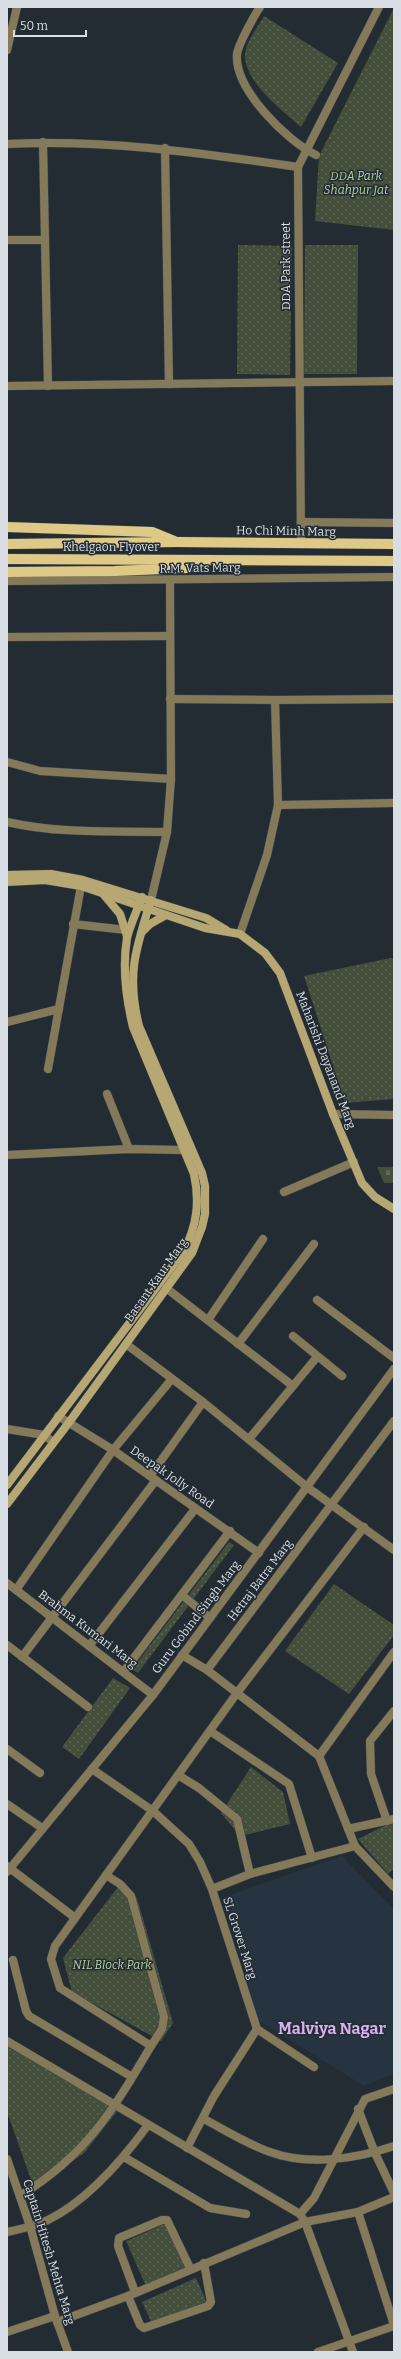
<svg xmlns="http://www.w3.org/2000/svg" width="401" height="2359" viewBox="0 0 401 2359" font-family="Bitter,serif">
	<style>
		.built { fill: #253440 }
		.cemetery { fill: url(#cemetery-stones) }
		.park { fill: url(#park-dots) }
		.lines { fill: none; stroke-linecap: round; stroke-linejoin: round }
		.street-casing { stroke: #40484f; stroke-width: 9 }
		.secondary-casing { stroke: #40484f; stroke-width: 9 }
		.primary-casing { stroke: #40484f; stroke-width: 11 }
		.street { stroke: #847a5a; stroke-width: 8 }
		.secondary { stroke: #b7a773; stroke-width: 8 }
		.primary { stroke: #dfc986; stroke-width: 10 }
		.labels { text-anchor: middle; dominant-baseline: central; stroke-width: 3; stroke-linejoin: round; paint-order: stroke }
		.park-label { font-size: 12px; font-style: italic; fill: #b6d3a1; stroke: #232c33 }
		.street-label { font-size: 12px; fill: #d8dee3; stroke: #232c33 }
		.district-label { font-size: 16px; font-weight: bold; fill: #d9aff0; stroke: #232c33 }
	</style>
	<defs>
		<pattern id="cemetery-stones" width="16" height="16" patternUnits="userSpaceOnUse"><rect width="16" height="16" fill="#444f3b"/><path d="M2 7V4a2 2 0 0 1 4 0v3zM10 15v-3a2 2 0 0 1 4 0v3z" fill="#5e6857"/></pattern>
		<pattern id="park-dots" width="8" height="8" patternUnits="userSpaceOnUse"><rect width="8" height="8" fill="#444f3b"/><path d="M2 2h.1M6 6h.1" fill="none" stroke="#5e6857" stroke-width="1.8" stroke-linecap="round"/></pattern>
	</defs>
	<rect width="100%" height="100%" fill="#232c33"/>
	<path class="built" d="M342 1856 394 1909V2074L364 2086 258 2020 224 1897Z"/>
	<path class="cemetery" d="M377 1167H394V1183H384Z"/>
	<g class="park">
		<path d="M394 8V230L315 221 319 156Z"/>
		<path d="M264 16 338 63 301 127C282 110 248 85 245 58 244 44 257 28 264 16Z"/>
		<path d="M238 245 292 246 290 375 237 374Z"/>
		<path d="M305 245H358L357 374H304Z"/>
		<path d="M391 958 394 960V1099L345 1103 304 976Z"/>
		<path d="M229 1542 234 1545 138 1673 132 1669Z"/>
		<path d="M334 1584 394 1625V1635L349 1694 285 1651Z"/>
		<path d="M113 1678 130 1688 79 1759 62 1747Z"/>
		<path d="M251 1767 283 1792 290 1824 240 1836 221 1813Z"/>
		<path d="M394 1821V1869L388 1874 358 1839Z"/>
		<path d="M118 1887 137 1898 173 2023 161 2041 72 1992 63 1958Z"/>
		<path d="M7 2046 119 2109 84 2153 34 2188 7 2112Z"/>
		<path d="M167 2223 187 2268 146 2286 126 2241Z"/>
		<path d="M196 2278 207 2303 153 2326 142 2302Z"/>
	</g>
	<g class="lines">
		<g class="street-casing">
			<g id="street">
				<path d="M260 7C254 16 238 45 237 54 234 89 287 141 316 155"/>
				<path d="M7 50 17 7"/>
				<path d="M43 142 48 386"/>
				<path d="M7 144C106 139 200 153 298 167"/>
				<path d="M165 148 169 384"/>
				<path d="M7 240H45"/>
				<path d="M7 386 394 381"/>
				<path d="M301 522 394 523"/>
				<path d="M301 544 298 167 379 7"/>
				<path d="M7 581 394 577"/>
				<path d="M7 637 169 636"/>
				<path d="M170 699 275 700"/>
				<path d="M7 762 40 771 171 779"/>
				<path d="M278 805 394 803"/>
				<path d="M7 822C59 834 114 831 167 832"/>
				<path d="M151 900 167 832 171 779 170 581"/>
				<path d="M73 924 126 930"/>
				<path d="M240 934 267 855 278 805 275 700 394 699"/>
				<path d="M7 1022 59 1009"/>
				<path d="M48 1069 81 886"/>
				<path d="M107 1094 129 1149"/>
				<path d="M333 1114 394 1115"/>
				<path d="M7 1155 129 1149 183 1150"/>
				<path d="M284 1192 354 1162"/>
				<path d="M166 1288 293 1386"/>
				<path d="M317 1300 394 1358"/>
				<path d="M208 1320 263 1239"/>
				<path d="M293 1336 342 1376"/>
				<path d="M126 1344 203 1402 307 1487 394 1550"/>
				<path d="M238 1344 314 1244"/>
				<path d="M58 1416 113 1450 259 1553"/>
				<path d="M7 1429 44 1435 53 1442"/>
				<path d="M249 1439 317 1357"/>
				<path d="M150 1476 203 1402"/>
				<path d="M7 1583 153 1695"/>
				<path d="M16 1590 113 1450 171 1380"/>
				<path d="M182 1595 210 1618"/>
				<path d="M7 1645 88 1707"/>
				<path d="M89 1646 195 1509"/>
				<path d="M182 1655 207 1670 319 1756 355 1846 394 1887"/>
				<path d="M22 1657 156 1480"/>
				<path d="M207 1670 394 1421"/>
				<path d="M124 1671 230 1531"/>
				<path d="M210 1731 289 1784 312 1858"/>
				<path d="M7 1749 40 1773"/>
				<path d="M319 1756 394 1652"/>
				<path d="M92 1769 153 1811 189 1844 200 1862 212 1889 257 2029 214 2096 187 2148"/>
				<path d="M178 1775 199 1788 237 1819 250 1874"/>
				<path d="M7 1804 42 1828"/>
				<path d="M387 1821 371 1774 370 1741 394 1711"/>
				<path d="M348 1829 394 1819"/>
				<path d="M7 1866 74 1917"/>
				<path d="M7 1872 153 1695 394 1369"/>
				<path d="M106 1875 120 1884 131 1896 164 2017 162 2029 151 2046"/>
				<path d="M212 1889 250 1874 355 1846"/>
				<path d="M13 1960 26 2011 29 2016 132 2077"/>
				<path d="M257 2029 314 2067"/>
				<path d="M7 2041 300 2214 305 2222 353 2352"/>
				<path d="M358 2109 375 2153 394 2193"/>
				<path d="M204 2119C225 2130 247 2144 270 2152 308 2166 356 2159 394 2146"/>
				<path d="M124 2157 210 2208 246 2214"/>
				<path d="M7 2159 30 2226 55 2316 68 2352"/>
				<path d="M20 2196C87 2154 112 2112 151 2046L60 1988 51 1959 55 1946 237 1693 364 1527"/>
				<path d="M358 2212 394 2325"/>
				<path d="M300 2214 314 2198 365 2099 394 2089"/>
				<path d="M7 2232C21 2229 36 2226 48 2220 87 2201 123 2159 148 2125"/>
				<path d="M135 2292 118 2246 119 2238 162 2220H167L190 2268"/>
				<path d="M128 2296 140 2325 144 2328 208 2306 211 2302 204 2263"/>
				<path d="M57 2322 128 2296 305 2222 358 2212 394 2197"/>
				<path d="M7 2332 55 2316"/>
				<path d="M318 2352 394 2326"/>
			</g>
		</g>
		<g class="secondary-casing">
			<g id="secondary">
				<path d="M7 875 51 874 83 880 206 918 226 930"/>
				<path d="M7 882 45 880 81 886 205 928 240 934 265 953 280 973 333 1114 362 1183 375 1197 394 1209"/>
				<path d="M104 895 120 914 127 936"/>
				<path d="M142 932 150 924 166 915"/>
				<path d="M7 1485 184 1251C197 1225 200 1202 194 1174L133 1027C126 998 122 968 127 938 130 925 137 911 142 897"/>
				<path d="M7 1504 70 1421 192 1253 202 1227 205 1214V1186L202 1173 139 1026C126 975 136 948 151 900"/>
			</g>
		</g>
		<g class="primary-casing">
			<g id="primary">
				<path d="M7 527 152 532 174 541"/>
				<path d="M7 544 177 542 394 544"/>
				<path d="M7 559 394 561"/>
				<path d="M7 572 115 571 187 568 204 564"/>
			</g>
		</g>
		<use href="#street" class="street"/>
		<use href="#secondary" class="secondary"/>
		<use href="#primary" class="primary"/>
	</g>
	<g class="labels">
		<g class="park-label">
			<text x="356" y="176">DDA Park<tspan x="356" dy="14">Shahpur Jat</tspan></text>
			<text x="112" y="1965">NIL Block Park</text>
		</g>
		<g class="street-label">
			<text transform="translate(286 266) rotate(-90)">DDA Park street</text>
			<text transform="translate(286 531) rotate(1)">Ho Chi Minh Marg</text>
			<text x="111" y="547">Khelgaon Flyover</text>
			<text transform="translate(200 568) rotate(-1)">R.M. Vats Marg</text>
			<text transform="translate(326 1060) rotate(69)">Maharishi Dayanand Marg</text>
			<text transform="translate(156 1280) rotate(-55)">Basant Kaur Marg</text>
			<text transform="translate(172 1477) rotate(35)">Deepak Jolly Road</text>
			<text transform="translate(260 1580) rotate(-53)">Hetraj Batra Marg</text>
			<text transform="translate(196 1617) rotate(-53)">Guru Gobind Singh Marg</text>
			<text transform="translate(88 1629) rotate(37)">Brahma Kumari Marg</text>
			<text transform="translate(240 1938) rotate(72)">SL Grover Marg</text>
			<text transform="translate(49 2252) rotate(73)">Captain Hitesh Mehta Marg</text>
		</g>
		<g class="district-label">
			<text x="332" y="2028">Malviya Nagar</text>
		</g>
	</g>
	<rect width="401" height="2359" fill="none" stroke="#d8dee3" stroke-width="16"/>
	<path d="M14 30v6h72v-6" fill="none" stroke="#d8dee3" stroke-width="2"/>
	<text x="20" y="30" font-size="12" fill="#d8dee3" stroke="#232c33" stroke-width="3" paint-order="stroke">50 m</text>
</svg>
